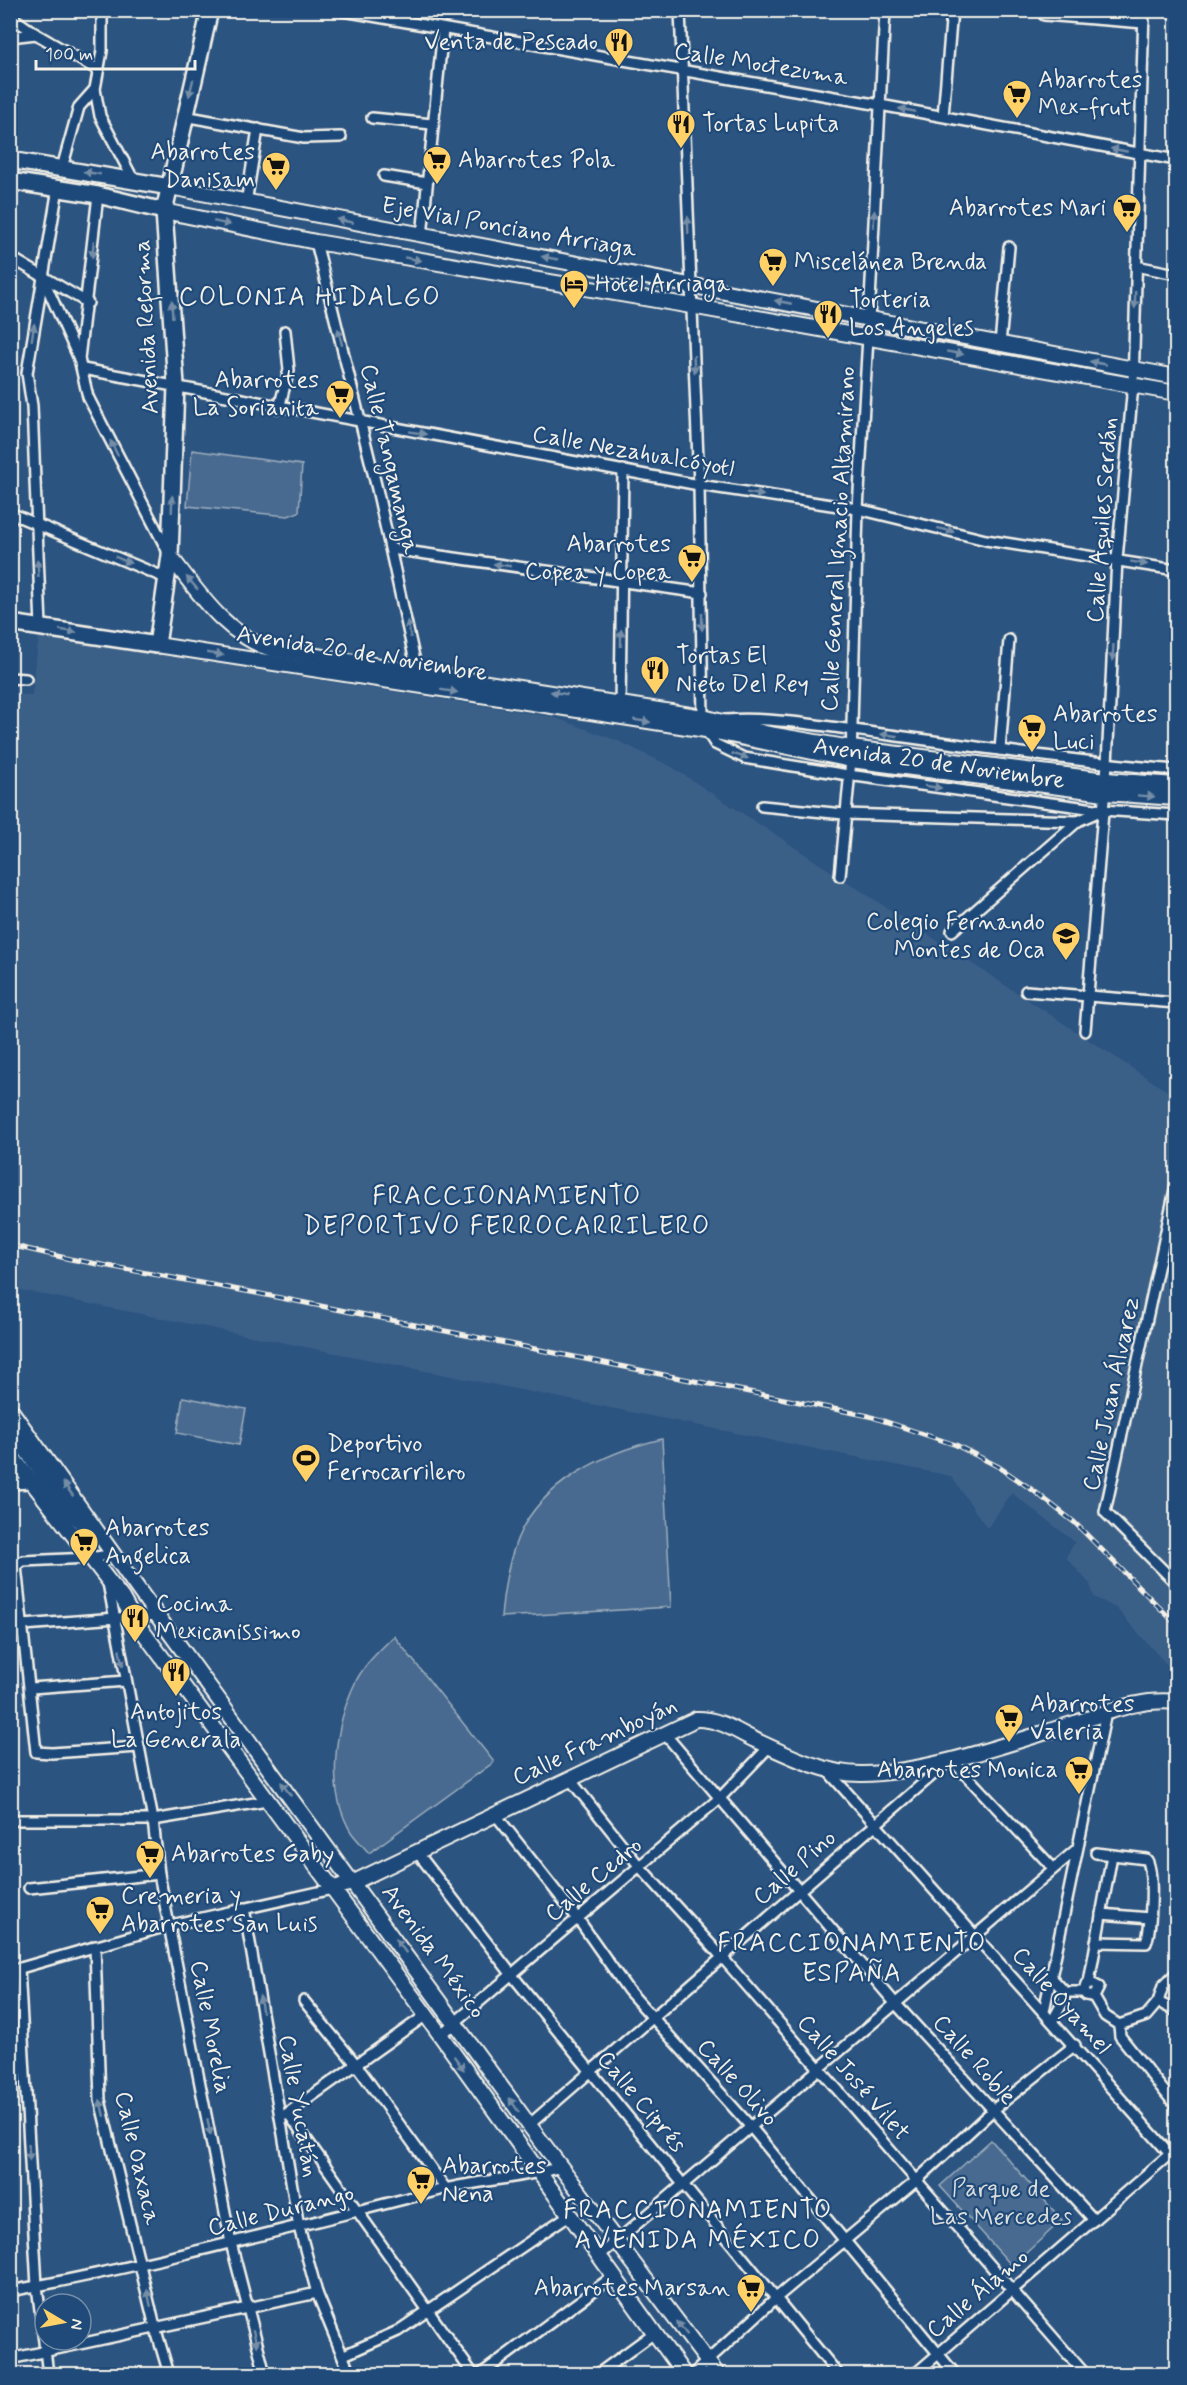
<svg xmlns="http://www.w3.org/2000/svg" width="1187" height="2385" viewBox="0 0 1187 2385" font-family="Mynerve,sans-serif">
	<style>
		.built { fill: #3b6088 }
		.green { fill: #496b90; stroke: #9eaebc; stroke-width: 1.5 }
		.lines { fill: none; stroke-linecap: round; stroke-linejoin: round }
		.street-casing { stroke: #f4f1e8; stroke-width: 14 }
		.secondary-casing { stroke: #f4f1e8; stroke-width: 18 }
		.primary-casing { stroke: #f4f1e8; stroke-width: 20 }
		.street { stroke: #1f4a7a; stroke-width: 9 }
		.secondary { stroke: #1f4a7a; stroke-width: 14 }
		.primary { stroke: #1f4a7a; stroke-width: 15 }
		.rail-casing { stroke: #f4f1e8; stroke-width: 5 }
		.rail { stroke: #1f4a7a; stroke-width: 3; stroke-dasharray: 9; stroke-linecap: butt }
		.oneway { fill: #748da6 }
		.labels { text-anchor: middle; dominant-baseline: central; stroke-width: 4.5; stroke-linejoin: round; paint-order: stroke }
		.poi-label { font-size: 24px; fill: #f4f1e8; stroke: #1f4a7a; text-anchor: start }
		.street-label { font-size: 24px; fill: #f4f1e8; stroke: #1f4a7a }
		.park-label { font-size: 24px; fill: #dadddb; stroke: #1f4a7a }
		.neighbourhood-label { font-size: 26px; letter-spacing: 1.5px; fill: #f4f1e8; stroke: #1f4a7a }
	</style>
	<rect width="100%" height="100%" fill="#2c5481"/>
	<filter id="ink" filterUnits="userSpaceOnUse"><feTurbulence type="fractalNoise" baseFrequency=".0167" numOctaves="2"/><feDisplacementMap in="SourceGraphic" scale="12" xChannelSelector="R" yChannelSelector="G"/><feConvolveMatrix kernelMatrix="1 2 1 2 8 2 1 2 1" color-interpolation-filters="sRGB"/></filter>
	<g filter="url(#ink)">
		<path class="built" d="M39 636 553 717 618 741 670 766 1176 1097V1675L1116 1608 1094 1597 1090 1584 1066 1557 1075 1542 1012 1493 987 1528 951 1476 11 1288 10 756 18 753 20 695H32Z"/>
		<g class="green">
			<path d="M192 450 302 465 299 512 288 516 187 506Z"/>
			<path d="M183 1397 246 1409 239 1445 177 1433Z"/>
			<path d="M662 1439 671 1607 501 1617C503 1592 507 1568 515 1545 536 1484 605 1452 662 1439Z"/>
			<path d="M394 1636 494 1762 369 1853C363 1846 356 1839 351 1832 325 1789 335 1724 356 1681 365 1663 380 1650 394 1636Z"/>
			<path d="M991 2140 1062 2220 1012 2266 940 2186Z"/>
		</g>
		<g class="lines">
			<g class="street-casing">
				<g id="street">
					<path d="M102 10V51L95 89 100 116 133 179"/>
					<path d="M338 10 880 105 1176 160"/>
					<path d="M680 10 699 485 703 717 706 730 715 744 744 758 848 775 1102 810 1176 815"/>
					<path d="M1044 15 1144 23"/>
					<path d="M10 16 36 34 98 70"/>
					<path d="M10 37 36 34"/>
					<path d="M184 116 304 138 341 137"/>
					<path d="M943 116 952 10"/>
					<path d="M372 118 432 124"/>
					<path d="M62 168 79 107 95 89"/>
					<path d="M384 176 427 183"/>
					<path d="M246 203 258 129"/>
					<path d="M422 236 443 29"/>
					<path d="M316 242 377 489 418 675"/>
					<path d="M10 257 88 303"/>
					<path d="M1136 266 1176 274"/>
					<path d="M42 276 79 359 88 397 169 554"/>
					<path d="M869 320 885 10"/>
					<path d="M1000 344 1009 247"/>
					<path d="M79 359 98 195"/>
					<path d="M83 369 699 485 858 509 986 540 1176 570"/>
					<path d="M279 408 289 370 285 331"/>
					<path d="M10 513 168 579"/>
					<path d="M391 549 702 593"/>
					<path d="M41 627 32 406 27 373 58 188"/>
					<path d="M10 678 26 679"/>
					<path d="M620 709 623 470"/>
					<path d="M726 720C773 716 842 729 890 735 985 748 1080 762 1176 770"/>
					<path d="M1000 750 1009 640"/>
					<path d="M762 806 844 814 1078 821"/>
					<path d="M840 876 851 760 858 509 868 337"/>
					<path d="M952 931 1078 821 1100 811"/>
					<path d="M1026 991 1176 1003"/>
					<path d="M1085 1031 1107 764 1117 559 1133 385 1144 10"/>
					<path d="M1176 1185 1105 1512 1176 1583"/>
					<path d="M10 1484 32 1483"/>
					<path d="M115 1554 90 1558 23 1561 16 1566 36 1752 52 1753 138 1747"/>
					<path d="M108 1583 153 1820 159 1874 231 2243 265 2374"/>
					<path d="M23 1625 157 1615"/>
					<path d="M31 1688 126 1681"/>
					<path d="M664 1733 895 2003 1094 2220"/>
					<path d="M826 1769 1170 2154"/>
					<path d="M569 1778 640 1867 722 1957 1085 2374"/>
					<path d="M495 1814 578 1919 628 1990 750 2126 955 2374"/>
					<path d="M10 1820H153L267 1801"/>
					<path d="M417 1852 512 1975 838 2374"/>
					<path d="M1096 1853 1146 1859C1155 1866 1151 1931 1146 1943L1096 1942"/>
					<path d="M29 1888 159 1874"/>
					<path d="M244 1908 299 2227 317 2293 350 2374"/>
					<path d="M1101 1914 1150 1918"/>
					<path d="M95 1946 100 2100 155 2327 169 2374"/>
					<path d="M19 1968 37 2286 48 2374"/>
					<path d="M10 1971 171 1925 332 1889"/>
					<path d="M1051 1977 1065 1992 1064 2000 1053 2020"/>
					<path d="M1089 1982 1112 1855"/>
					<path d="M1065 1992H1084L1086 1995 1094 1997 1099 1987 1089 1982 1086 1984 1084 1992"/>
					<path d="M1094 1997 1105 2016 1119 2025 1146 2016 1158 2002 1163 1986 1176 1973"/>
					<path d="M304 2001 355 2063 446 2189"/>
					<path d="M1158 2002 1176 2011"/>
					<path d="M1044 2011 1106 1712"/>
					<path d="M1119 2025 1120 2036 1176 2106"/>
					<path d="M439 2036 721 1797 769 1747"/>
					<path d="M288 2113 473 2374"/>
					<path d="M285 2115 426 2015"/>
					<path d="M529 2125 951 1759 1053 1868"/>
					<path d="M598 2257 1077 1849"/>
					<path d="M10 2291C157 2264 300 2225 444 2189 483 2180 522 2178 561 2167"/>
					<path d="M344 2355 398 2331 569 2215"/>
					<path d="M10 2359 317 2293"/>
					<path d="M481 2374 612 2277"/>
					<path d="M598 2374 654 2333"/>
					<path d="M693 2374 776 2298 916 2181 993 2110 1075 2045"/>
					<path d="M915 2374 1170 2154 1175 2153"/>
				</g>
			</g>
			<g class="secondary-casing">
				<g id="secondary">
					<path d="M170 187 1176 377"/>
					<path d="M164 211 316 242 691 306 1176 393"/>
					<path d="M170 556C198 592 226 636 272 649L703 717 769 734 851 748 1106 780 1176 785"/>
					<path d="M157 645 706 730 851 760 1105 793 1176 798"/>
					<path d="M10 1409 143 1596 529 2125 717 2374"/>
					<path d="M10 1426C36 1464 60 1505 95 1536"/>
					<path d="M10 1454 122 1598 133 1618 426 2015 684 2374"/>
					<path d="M332 1889 354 1882 696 1719C718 1718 736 1731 755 1740 787 1755 827 1775 863 1774 927 1773 1013 1742 1075 1723 1110 1712 1139 1698 1176 1702"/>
				</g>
			</g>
			<g class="primary-casing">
				<g id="primary">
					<path d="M10 160 170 187"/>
					<path d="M10 181 98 195 164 211"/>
					<path d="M10 623 157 645 170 556 176 385 164 211 210 10"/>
				</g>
			</g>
			<use href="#street" class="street"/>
			<use href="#secondary" class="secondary"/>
			<use href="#primary" class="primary"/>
			<g class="rail-casing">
				<path id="rail" d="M10 1245 70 1259 256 1293 869 1416 956 1445 999 1467 1034 1491 1074 1522 1176 1624"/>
			</g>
			<use href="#rail" class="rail"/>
		</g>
		<defs><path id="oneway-solid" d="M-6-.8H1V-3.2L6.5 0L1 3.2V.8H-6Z" transform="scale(1.5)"/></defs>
		<g class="oneway">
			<use href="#oneway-solid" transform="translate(191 88) rotate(104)"/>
			<use href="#oneway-solid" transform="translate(907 110) rotate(-169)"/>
			<use href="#oneway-solid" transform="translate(1119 150) rotate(-169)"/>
			<use href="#oneway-solid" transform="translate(92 173) rotate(-171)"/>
			<use href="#oneway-solid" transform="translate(874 219) rotate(-87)"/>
			<use href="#oneway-solid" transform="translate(345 221) rotate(-169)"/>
			<use href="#oneway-solid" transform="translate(222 223) rotate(12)"/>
			<use href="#oneway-solid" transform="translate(688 225) rotate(-92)"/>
			<use href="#oneway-solid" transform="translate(93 249) rotate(96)"/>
			<use href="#oneway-solid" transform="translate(550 258) rotate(-170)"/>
			<use href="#oneway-solid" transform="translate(413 259) rotate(10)"/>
			<use href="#oneway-solid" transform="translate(1135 300) rotate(91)"/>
			<use href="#oneway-solid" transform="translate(783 302) rotate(-169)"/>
			<use href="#oneway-solid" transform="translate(172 309) rotate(-93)"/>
			<use href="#oneway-solid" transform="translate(33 332) rotate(-81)"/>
			<use href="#oneway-solid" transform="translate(340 337) rotate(-104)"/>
			<use href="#oneway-solid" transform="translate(955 353) rotate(10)"/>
			<use href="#oneway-solid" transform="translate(1098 363) rotate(-169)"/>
			<use href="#oneway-solid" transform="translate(694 364) rotate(87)"/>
			<use href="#oneway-solid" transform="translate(418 433) rotate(10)"/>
			<use href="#oneway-solid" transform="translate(114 448) rotate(-117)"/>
			<use href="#oneway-solid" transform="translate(755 494) rotate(9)"/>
			<use href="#oneway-solid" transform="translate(172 504) rotate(-88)"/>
			<use href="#oneway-solid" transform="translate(946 530) rotate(14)"/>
			<use href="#oneway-solid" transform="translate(123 560) rotate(23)"/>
			<use href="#oneway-solid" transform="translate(1139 563) rotate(10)"/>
			<use href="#oneway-solid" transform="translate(502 565) rotate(-172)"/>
			<use href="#oneway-solid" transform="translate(38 568) rotate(-93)"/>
			<use href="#oneway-solid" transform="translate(192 583) rotate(-131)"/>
			<use href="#oneway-solid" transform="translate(702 622) rotate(90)"/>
			<use href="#oneway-solid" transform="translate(409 629) rotate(-102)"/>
			<use href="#oneway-solid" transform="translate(68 631) rotate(9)"/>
			<use href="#oneway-solid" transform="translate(621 638) rotate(-89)"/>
			<use href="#oneway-solid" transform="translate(1113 653) rotate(93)"/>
			<use href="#oneway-solid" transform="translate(215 654) rotate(9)"/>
			<use href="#oneway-solid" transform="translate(449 691) rotate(9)"/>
			<use href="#oneway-solid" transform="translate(559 693) rotate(-171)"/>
			<use href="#oneway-solid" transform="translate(642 721) rotate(9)"/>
			<use href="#oneway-solid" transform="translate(889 735) rotate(-172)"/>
			<use href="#oneway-solid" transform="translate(740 756) rotate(17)"/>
			<use href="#oneway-solid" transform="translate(933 787) rotate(8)"/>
			<use href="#oneway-solid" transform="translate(1146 796) rotate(4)"/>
			<use href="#oneway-solid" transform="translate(68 1489) rotate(-126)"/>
			<use href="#oneway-solid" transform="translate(121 1658) rotate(78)"/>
			<use href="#oneway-solid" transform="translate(286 1789) rotate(-126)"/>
			<use href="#oneway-solid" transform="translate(401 1946) rotate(-126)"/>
			<use href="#oneway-solid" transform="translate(261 2004) rotate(-100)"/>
			<use href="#oneway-solid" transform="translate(459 2063) rotate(54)"/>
			<use href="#oneway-solid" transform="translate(514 2105) rotate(-125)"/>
			<use href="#oneway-solid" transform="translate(102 2108) rotate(-103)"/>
			<use href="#oneway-solid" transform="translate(209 2127) rotate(79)"/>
			<use href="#oneway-solid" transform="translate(29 2152) rotate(87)"/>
			<use href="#oneway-solid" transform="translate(149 2298) rotate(-102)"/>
			<use href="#oneway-solid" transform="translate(682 2328) rotate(-127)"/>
			<use href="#oneway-solid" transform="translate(255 2338) rotate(75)"/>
		</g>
	</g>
	<defs>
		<g id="restaurant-pin" transform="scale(1.5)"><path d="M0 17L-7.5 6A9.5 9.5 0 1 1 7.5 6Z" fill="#ffd166" stroke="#1f4a7a"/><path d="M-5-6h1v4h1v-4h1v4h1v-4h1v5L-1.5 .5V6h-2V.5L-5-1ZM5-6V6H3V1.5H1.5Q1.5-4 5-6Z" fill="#111"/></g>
		<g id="supermarket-pin" transform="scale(1.5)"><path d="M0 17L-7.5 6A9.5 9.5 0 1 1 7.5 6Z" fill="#ffd166" stroke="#1f4a7a"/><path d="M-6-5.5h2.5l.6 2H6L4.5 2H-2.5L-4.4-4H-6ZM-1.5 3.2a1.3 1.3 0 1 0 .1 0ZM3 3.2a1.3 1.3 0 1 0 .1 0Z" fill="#111"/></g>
		<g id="hotel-pin" transform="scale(1.5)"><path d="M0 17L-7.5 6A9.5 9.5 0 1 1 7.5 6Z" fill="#ffd166" stroke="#1f4a7a"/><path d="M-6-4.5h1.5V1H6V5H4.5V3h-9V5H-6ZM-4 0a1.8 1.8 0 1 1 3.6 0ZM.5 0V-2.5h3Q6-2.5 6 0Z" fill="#111"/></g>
		<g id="school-pin" transform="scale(1.5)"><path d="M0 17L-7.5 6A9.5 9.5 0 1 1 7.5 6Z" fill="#ffd166" stroke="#1f4a7a"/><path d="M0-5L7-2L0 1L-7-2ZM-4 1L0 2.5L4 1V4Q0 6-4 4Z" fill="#111"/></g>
		<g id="stadium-pin" transform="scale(1.5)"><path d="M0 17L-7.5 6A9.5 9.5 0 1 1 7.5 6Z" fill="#ffd166" stroke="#1f4a7a"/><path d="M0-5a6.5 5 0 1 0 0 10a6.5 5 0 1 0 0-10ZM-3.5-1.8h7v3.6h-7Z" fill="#111"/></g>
	</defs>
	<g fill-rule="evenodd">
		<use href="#restaurant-pin" x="619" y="42"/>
		<use href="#supermarket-pin" x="1017" y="94"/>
		<use href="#restaurant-pin" x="681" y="124"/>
		<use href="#supermarket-pin" x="437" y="160"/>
		<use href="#supermarket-pin" x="276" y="166"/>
		<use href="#supermarket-pin" x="1127" y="208"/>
		<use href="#supermarket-pin" x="773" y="262"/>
		<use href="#hotel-pin" x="574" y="284"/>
		<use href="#restaurant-pin" x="828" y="314"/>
		<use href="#supermarket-pin" x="340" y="394"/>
		<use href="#supermarket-pin" x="692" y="558"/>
		<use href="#restaurant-pin" x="655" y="670"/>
		<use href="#supermarket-pin" x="1032" y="728"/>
		<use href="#school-pin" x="1066" y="936"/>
		<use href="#stadium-pin" x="306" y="1458"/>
		<use href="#supermarket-pin" x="84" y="1542"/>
		<use href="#restaurant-pin" x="135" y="1618"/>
		<use href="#restaurant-pin" x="176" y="1672"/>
		<use href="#supermarket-pin" x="1009" y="1718"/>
		<use href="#supermarket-pin" x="1079" y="1770"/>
		<use href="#supermarket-pin" x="150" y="1854"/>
		<use href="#supermarket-pin" x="100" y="1910"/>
		<use href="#supermarket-pin" x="421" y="2180"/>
		<use href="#supermarket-pin" x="751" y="2288"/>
	</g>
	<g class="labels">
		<g class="poi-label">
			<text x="598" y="42" text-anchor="end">Venta de Pescado</text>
			<text x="1038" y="80">Abarrotes<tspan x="1038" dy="28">Mex-frut</tspan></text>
			<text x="702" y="124">Tortas Lupita</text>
			<text x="255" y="152" text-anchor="end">Abarrotes<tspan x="255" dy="28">Danisam</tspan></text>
			<text x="458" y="160">Abarrotes Pola</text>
			<text x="1106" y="208" text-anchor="end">Abarrotes Mari</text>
			<text x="794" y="262">Miscelánea Brenda</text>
			<text x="595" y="284">Hotel Arriaga</text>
			<text x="849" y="300">Torteria<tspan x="849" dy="28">Los Angeles</tspan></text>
			<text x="319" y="380" text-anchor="end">Abarrotes<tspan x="319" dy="28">La Sorianita</tspan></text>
			<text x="671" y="544" text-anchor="end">Abarrotes<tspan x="671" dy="28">Copea y Copea</tspan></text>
			<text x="676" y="656">Tortas El<tspan x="676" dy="28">Nieto Del Rey</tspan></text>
			<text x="1053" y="714">Abarrotes<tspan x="1053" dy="28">Luci</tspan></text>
			<text x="1045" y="922" text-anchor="end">Colegio Fernando<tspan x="1045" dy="28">Montes de Oca</tspan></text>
			<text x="327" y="1444">Deportivo<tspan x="327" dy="28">Ferrocarrilero</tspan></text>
			<text x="105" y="1528">Abarrotes<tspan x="105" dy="28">Angelica</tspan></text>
			<text x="156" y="1604">Cocina<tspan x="156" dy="28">Mexicanissimo</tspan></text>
			<text x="1030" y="1704">Abarrotes<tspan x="1030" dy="28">Valeria</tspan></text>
			<text x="176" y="1712" text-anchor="middle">Antojitos<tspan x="176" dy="28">La Generala</tspan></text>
			<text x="1058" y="1770" text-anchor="end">Abarrotes Monica</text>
			<text x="171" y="1854">Abarrotes Gaby</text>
			<text x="121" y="1896">Cremeria y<tspan x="121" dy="28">Abarrotes San Luis</tspan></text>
			<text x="442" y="2166">Abarrotes<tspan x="442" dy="28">Nena</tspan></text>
			<text x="730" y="2288" text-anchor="end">Abarrotes Marsan</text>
		</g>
		<g class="street-label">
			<text transform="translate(761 65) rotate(9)">Calle Moctezuma</text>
			<text transform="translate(509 228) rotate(10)">Eje Vial Ponciano Arriaga</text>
			<text transform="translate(147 327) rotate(-93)">Avenida Reforma</text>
			<text transform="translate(633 452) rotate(10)">Calle Nezahualcóyotl</text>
			<text transform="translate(389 459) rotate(77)">Calle Tangamanga</text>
			<text transform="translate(1103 520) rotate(-86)">Calle Aquiles Serdán</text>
			<text transform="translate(839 539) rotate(-87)">Calle General Ignacio Altamirano</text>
			<text transform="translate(362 654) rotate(9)">Avenida 20 de Noviembre</text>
			<text transform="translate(939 764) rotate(8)">Avenida 20 de Noviembre</text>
			<text transform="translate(1112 1394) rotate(-78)">Calle Juan Álvarez</text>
			<text transform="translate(595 1742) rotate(-25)">Calle Framboyán</text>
			<text transform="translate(795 1868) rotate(-41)">Calle Pino</text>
			<text transform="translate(594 1880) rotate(-40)">Calle Cedro</text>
			<text transform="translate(433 1952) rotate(54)">Avenida México</text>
			<text transform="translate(1061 2001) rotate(48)">Calle Oyamel</text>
			<text transform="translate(210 2027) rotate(79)">Calle Morelia</text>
			<text transform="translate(974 2060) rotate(48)">Calle Roble</text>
			<text transform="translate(853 2078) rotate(49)">Calle José Vilet</text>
			<text transform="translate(737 2083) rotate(48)">Calle Olivo</text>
			<text transform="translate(641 2102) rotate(50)">Calle Ciprés</text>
			<text transform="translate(298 2106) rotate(80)">Calle Yucatán</text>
			<text transform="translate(137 2158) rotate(77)">Calle Oaxaca</text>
			<text transform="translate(281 2211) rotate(-14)">Calle Durango</text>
			<text transform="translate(978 2294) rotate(-40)">Calle Álamo</text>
		</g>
		<g class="park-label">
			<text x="1001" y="2189">Parque de<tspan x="1001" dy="28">Las Mercedes</tspan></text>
		</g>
		<g class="neighbourhood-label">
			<text x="310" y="298">COLONIA HIDALGO</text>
			<text x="507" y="1197">FRACCIONAMIENTO<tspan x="507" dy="30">DEPORTIVO FERROCARRILERO</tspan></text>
			<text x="852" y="1944">FRACCIONAMIENTO<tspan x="852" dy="30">ESPAÑA</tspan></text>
			<text x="698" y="2211">FRACCIONAMIENTO<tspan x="698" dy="30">AVENIDA MÉXICO</tspan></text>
		</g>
	</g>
	<rect width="1187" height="2385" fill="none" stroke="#1f4a7a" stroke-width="36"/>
	<rect x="18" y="18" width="1151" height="2349" fill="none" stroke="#f4f1e8" stroke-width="2" filter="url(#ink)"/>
	<g transform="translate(63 2322) rotate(100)"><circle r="28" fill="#1f4a7a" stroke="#748da6" stroke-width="1.5"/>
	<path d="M0-4.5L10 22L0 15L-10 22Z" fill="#ffd166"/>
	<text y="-9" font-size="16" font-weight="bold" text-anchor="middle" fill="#f4f1e8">N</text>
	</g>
	<path d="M36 60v9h159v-9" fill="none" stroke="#f4f1e8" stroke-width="3"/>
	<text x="45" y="60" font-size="18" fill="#f4f1e8" stroke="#1f4a7a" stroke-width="4.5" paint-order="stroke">100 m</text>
</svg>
